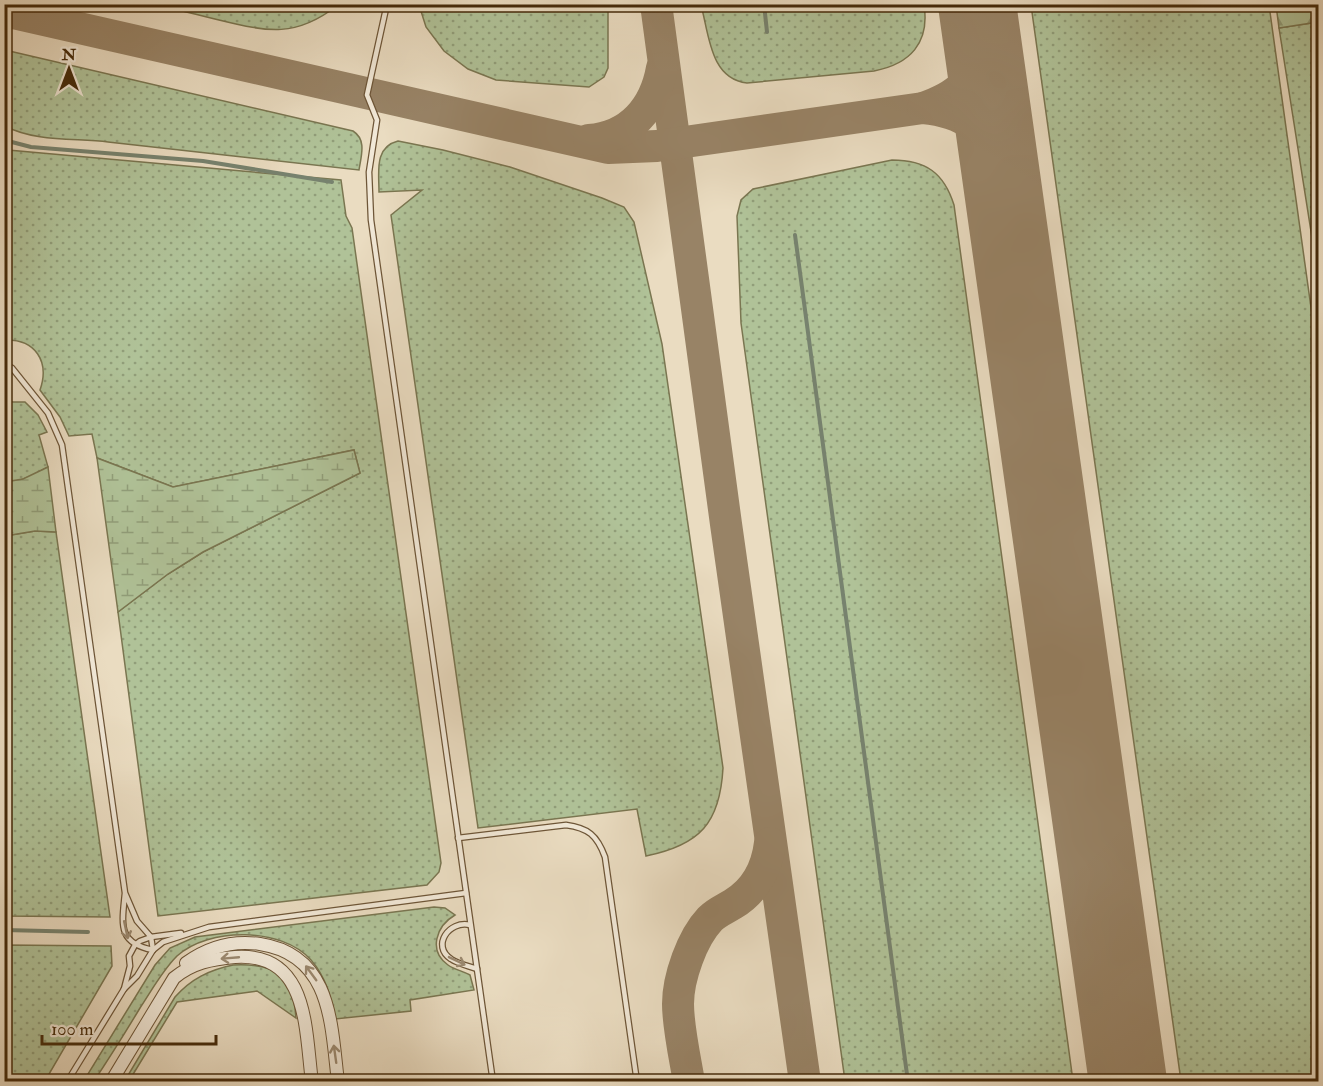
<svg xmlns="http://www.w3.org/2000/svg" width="1323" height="1086" viewBox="0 0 1323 1086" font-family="'IM FELL Double Pica',serif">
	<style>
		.grass { fill: url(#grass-dots); stroke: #7a7651; stroke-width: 1.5 }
		.forest { fill: url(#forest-firs); stroke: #7a7651; stroke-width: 1.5 }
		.wetland { fill: url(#wetland-marsh); stroke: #7a7651; stroke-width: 1.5 }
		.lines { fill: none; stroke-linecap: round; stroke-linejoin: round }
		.stream { stroke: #77826e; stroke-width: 4 }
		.taxiway { stroke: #988366; stroke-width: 32 }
		.runway { stroke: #988366; stroke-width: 78 }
		.service-casing { stroke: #6e5638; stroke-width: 7 }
		.tertiary-casing { stroke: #6e5638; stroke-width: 14 }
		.service { stroke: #f1e8d7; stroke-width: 4.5 }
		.tertiary { stroke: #f1e8d7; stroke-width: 12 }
		.oneway { stroke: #9b8970 }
	</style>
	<defs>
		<pattern id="grass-dots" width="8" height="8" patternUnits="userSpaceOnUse" patternTransform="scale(1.5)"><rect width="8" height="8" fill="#b0c298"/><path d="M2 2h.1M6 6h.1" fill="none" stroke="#919e7a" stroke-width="1.8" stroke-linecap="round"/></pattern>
		<pattern id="forest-firs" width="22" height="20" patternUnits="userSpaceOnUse" patternTransform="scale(1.5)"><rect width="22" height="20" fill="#b0c298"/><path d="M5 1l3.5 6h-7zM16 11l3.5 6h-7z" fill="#919e7a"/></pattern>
		<pattern id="wetland-marsh" width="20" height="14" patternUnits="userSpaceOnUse" patternTransform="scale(1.5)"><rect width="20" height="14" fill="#b0c298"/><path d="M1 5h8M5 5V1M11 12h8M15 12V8" fill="none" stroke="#919e7a"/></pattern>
	</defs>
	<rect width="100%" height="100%" fill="#eadcc1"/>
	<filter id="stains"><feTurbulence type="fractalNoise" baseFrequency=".00333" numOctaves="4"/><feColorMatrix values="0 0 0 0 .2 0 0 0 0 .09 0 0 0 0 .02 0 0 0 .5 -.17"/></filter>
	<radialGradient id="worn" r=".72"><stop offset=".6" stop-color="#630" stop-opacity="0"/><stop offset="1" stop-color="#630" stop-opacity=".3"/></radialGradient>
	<g class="grass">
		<path d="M160 5 338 4V5C296 38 268 32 219 20 200 15 180 11 160 5Z"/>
		<path d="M419 5H608V68L604 77 589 87 496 80 468 69 444 51 426 27Z"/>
		<path d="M701 5H924C930 43 910 64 874 71L747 83C710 79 709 34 701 5Z"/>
		<path d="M1031 5H1269L1318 358V1081H1181Z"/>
		<path d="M1318 22V276L1279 28Z"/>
		<path d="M5 50 353 131C367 140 361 156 359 170 275 161 192 151 108 142 75 138 35 142 5 126Z"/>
		<path d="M398 141 443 150 510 167 602 198 624 207 634 222 662 344 723 768C720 823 700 845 646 856L637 809 478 828 391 215 422 190 379 192C379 172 374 147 398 141Z"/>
		<path d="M4 148 8 150 341 180 346 216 352 228 441 863 439 872 427 885 158 916 118 612 168 574 203 552 360 473 354 450 173 487 97 458 92 434 69 436 60 417 40 390C50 361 35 339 5 340Z"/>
		<path d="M892 160C926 160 944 173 954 205L1073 1081H845L741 323 737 216 741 200 753 189Z"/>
		<path d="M4 400 13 402H25L38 415 47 432 39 435 48 467C35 474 20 483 4 482Z"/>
		<path d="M35 531 56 532 110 917 5 916 4 536Z"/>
		<path d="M434 907 445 908 455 915C436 926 428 951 448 965 455 970 463 971 470 975L474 990 410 1000 411 1011 335 1019C331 997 326 977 311 960 282 927 209 927 177 956 162 971 152 990 140 1008 125 1033 110 1057 94 1081L83 1082 155 965 170 948 195 937Z"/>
		<path d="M5 945 111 946 112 966 45 1081H5Z"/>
		<path d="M233 965C275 963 293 974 296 1018L257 991 177 1002 129 1081 124 1082 175 997C191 979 209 970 233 965Z"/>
	</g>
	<path class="forest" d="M1276 5H1318V22L1279 28Z"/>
	<g class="wetland">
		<path d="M354 450 360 473 203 552 168 574 118 612 97 458 173 487Z"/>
		<path d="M48 467 56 532 35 531 5 536V482L23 479Z"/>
	</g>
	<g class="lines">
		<g class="stream">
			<path d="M764 4 767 32"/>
			<path d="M4 140 31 147 203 161 332 182"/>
			<path d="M795 235 908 1082"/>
			<path d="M4 930 88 932"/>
		</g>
		<g class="taxiway">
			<path d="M656 4 726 524 805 1082"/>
			<path d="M4 11 608 148 657 146 923 108C960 95 973 82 982 44"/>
			<path d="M923 108C965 112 988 129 1000 170"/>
			<path d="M589 140C630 137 655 108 662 68"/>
			<path d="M1116 1000 1121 1082"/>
			<path d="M689 1082C685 1058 678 1027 678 1004 678 978 692 938 710 919 717 912 725 909 733 904 755 891 767 868 770 843"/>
		</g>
		<path class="runway" d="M977 4 1128 1082"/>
		<g class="service-casing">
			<g id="service">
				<path d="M387 4 367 95 377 120 369 172 371 220 493 1082"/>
				<path d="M12 368 48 413 62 445 125 893C122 924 117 943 153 950L151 937 137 921 125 893"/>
				<path d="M458 838 566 825C588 828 597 835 605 857L637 1082"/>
				<path d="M470 925C449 920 431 946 451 959 458 964 469 966 477 969"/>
				<path d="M124 989 137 976 153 950 163 942 209 927 466 893"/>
				<path d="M67 1082 124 989 130 966 129 956 135 945 140 941 151 937 181 933"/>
			</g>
		</g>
		<g class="tertiary-casing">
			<g id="tertiary">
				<path d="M186 963C208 947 232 940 260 944 332 955 331 1024 338 1082"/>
				<path d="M111 1082 174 978C192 963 212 959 235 957 309 952 305 1029 312 1082"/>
			</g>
		</g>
		<use href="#service" class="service"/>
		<use href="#tertiary" class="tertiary"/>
	</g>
	<defs><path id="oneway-shaft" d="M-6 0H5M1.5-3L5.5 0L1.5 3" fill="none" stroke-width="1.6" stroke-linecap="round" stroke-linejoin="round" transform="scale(1.5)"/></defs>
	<g class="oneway">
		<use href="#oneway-shaft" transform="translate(126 930) rotate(78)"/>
		<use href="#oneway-shaft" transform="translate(230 958) rotate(175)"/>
		<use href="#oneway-shaft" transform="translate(457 961) rotate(26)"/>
		<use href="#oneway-shaft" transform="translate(311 973) rotate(-126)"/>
		<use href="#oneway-shaft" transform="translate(335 1054) rotate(-98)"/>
	</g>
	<rect width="1323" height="1086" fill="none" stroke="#eadcc1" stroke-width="24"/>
	<rect x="6" y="6" width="1311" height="1074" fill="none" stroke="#452a0a" stroke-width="3"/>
	<rect x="12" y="12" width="1299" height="1062" fill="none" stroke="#452a0a" stroke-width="1.5"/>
	<g transform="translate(69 69)" stroke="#f1e8d7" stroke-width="4.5" paint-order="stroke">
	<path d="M0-4.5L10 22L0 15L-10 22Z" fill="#452a0a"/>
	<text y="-9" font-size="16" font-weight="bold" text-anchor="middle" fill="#452a0a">N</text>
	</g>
	<path d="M42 1035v9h174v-9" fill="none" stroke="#452a0a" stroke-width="3"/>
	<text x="51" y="1035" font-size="18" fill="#452a0a" stroke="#f1e8d7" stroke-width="4.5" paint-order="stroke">100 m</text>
	<rect width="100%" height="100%" filter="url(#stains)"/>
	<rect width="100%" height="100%" fill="url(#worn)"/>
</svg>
